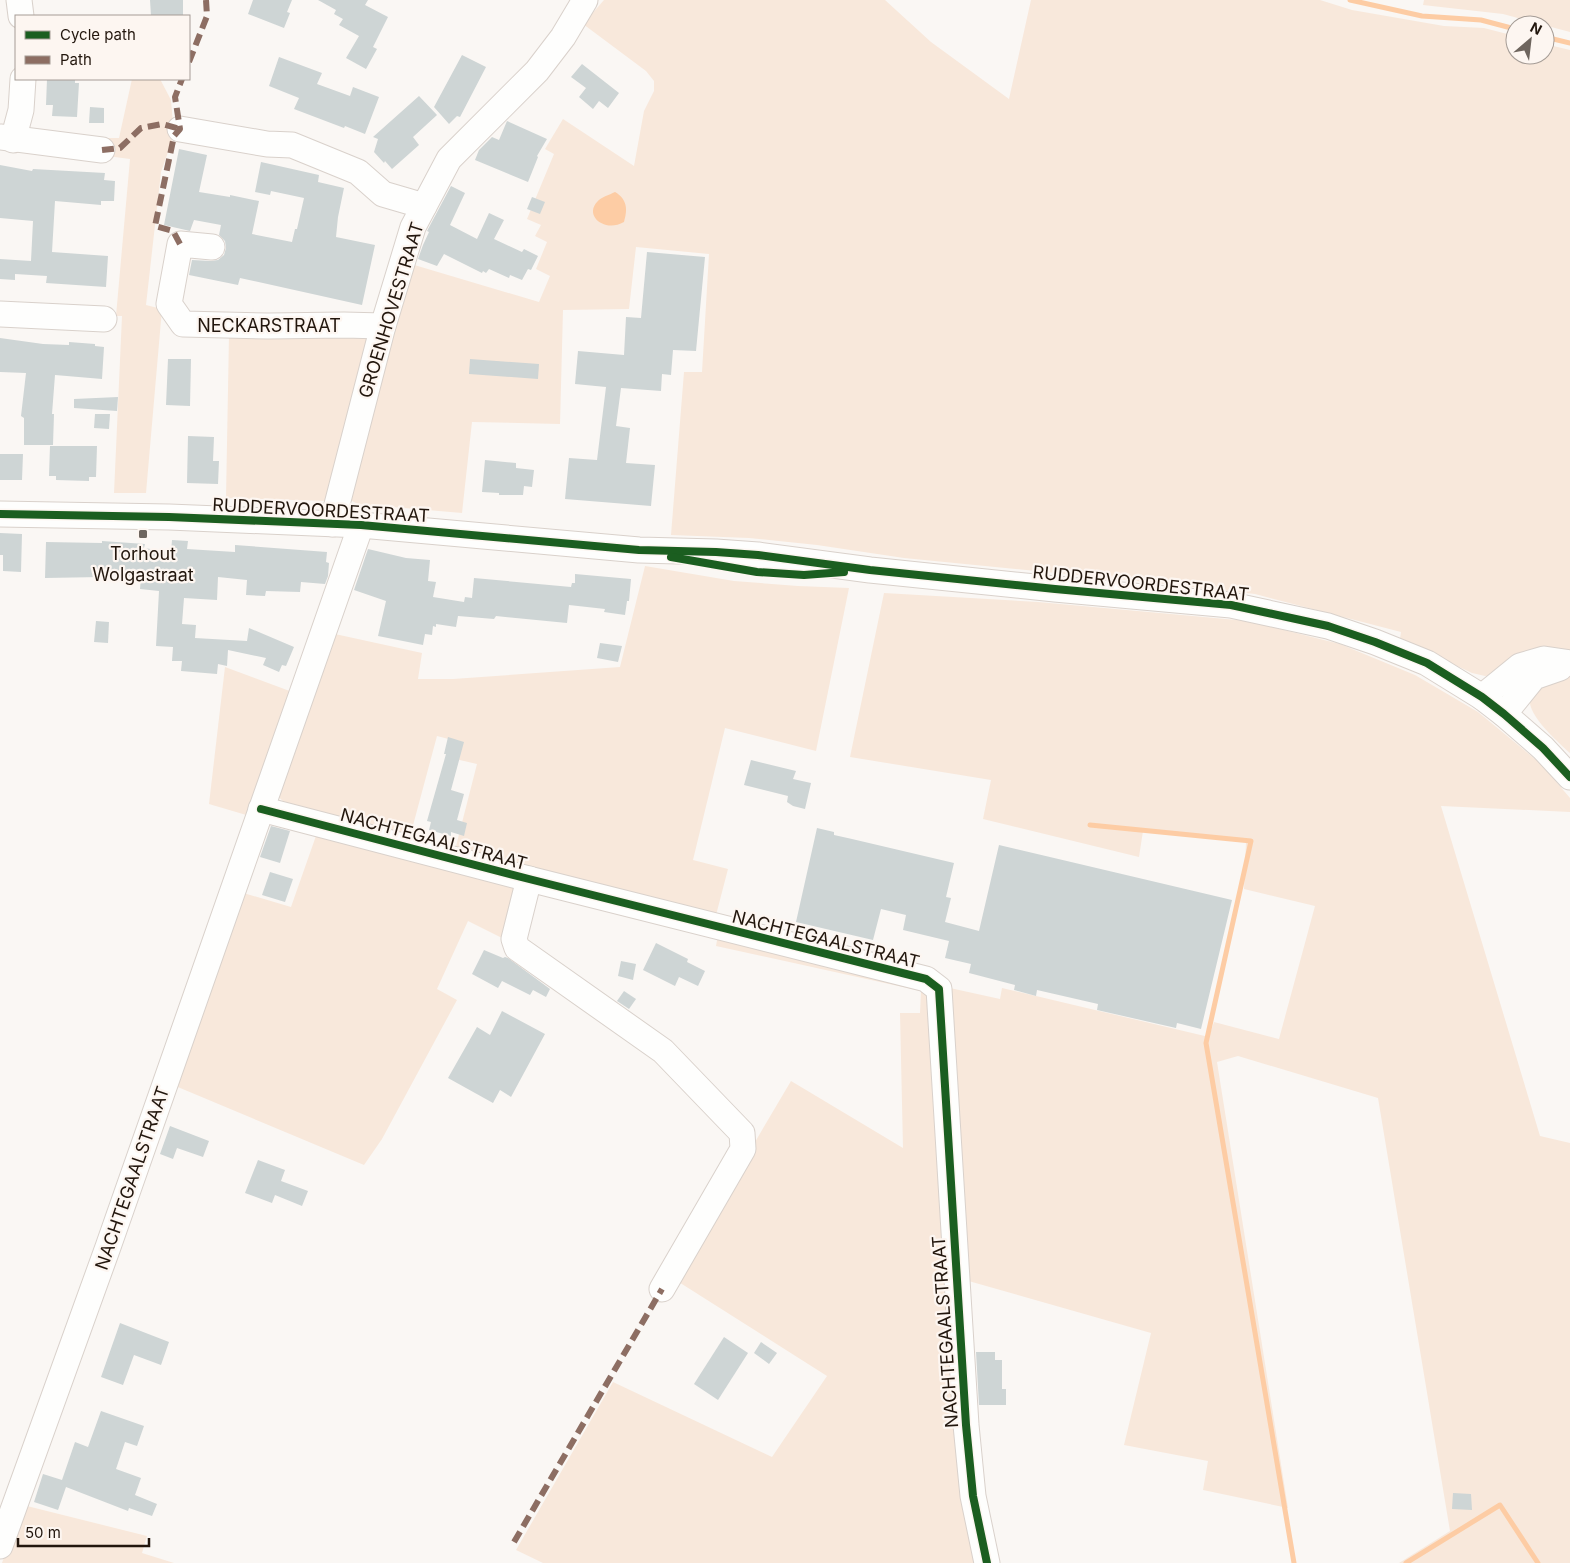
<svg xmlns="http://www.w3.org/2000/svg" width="1570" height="1563" viewBox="0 0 1570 1563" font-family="Inter,sans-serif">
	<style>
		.green { fill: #f8e8db }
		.water { fill: #fdcca4 }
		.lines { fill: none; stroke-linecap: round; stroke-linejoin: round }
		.stream { stroke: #fdcca4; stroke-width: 5 }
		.building { fill: #ced5d5 }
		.minor-casing { stroke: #d9d1cb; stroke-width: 27 }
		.minor { stroke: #fefefd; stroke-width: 25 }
		.quiet { stroke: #8d6e63; stroke-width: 6; stroke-dasharray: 12 6; stroke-linecap: butt }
		.cycleway-casing { stroke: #fdf6f1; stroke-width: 11 }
		.cycleway { stroke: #1b5e20; stroke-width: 8 }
		.poi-dot { fill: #6e655e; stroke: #fdf6f1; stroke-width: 2 }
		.labels { text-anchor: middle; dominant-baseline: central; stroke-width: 4.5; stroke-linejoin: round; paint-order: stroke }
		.street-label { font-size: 18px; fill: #22160d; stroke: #fdf6f1 }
		.poi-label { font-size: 18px; fill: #22160d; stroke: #fdf6f1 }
	</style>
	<rect width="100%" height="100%" fill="#faf7f4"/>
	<g class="green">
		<path d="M604 0H885L931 42 1009 99 1031 0H1320L1352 10 1444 26 1484 28 1515 36V55H1545V44L1570 50V651L1495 675 1485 676 1472 673 1400 639 1401 632 1255 594 1128 580 904 558 817 545 749 538 671 535 684 372H702L709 254 636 247 629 309 563 310 560 424 472 422 462 513 358 504 350 500 411 264 539 302 550 276 536 269 547 242 535 236 541 225 527 219 554 154 545 149 563 119 634 166 644 111 654 91V81L646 71 583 24Z"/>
		<path d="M1424 0H1570V32L1503 14 1423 5Z"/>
		<path d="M132 79H160L171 100 174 135 161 172 146 305 162 309 146 493H114L122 316H116L130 159 107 156 108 138H119Z"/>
		<path d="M370 331 332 497 325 501 226 498 229 335Z"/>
		<path d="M645 566 734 581 798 586 849 588 816 751 725 728 693 860 728 869 715 919 454 854 477 764 451 758 456 741 437 736 408 844 290 807 276 795 335 634 422 653 418 679H453L620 667Z"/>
		<path d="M884 593 1038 602 1248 621 1340 644 1415 675 1478 712 1541 764 1570 798V812L1441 806 1540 1136 1570 1143V1563H1399L1450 1531 1378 1098 1238 1056 1217 1062 1288 1508 1203 1490 1208 1461 1124 1445 1151 1333 965 1280 950 988 1000 999 1002 988 1209 1037 1214 1022 1279 1039 1315 906 1244 889 1246 842 1143 831 1139 857 983 819 991 780 850 757Z"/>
		<path d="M225 667 295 693 253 817 209 804Z"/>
		<path d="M1570 675V753C1559 743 1527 715 1530 699 1530 694 1535 689 1537 685Z"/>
		<path d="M317 833 518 886 508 941 468 921 437 989 457 1000 382 1139 364 1165 173 1085 240 892 291 907Z"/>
		<path d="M719 929 933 981 976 1563H543L516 1550 613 1382 772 1457 827 1376 674 1279 791 1081 903 1148 900 1013H920L921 991 716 946Z"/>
		<path d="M23 1505 147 1536 142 1553 174 1563H2Z"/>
	</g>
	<path class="water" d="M615 192C627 199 628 209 624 222 605 233 584 216 597 202 601 197 609 195 615 192Z"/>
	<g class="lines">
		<g class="stream">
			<path d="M1350 0 1422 16 1481 20 1515 29"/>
			<path d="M1545 37 1570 43"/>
			<path d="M1090 825 1251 841 1206 1043 1294 1563"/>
			<path d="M1406 1563 1500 1505 1538 1563"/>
		</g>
	</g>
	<g class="building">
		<path d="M150 0H183V16H151Z"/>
		<path d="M253 0H292L287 12 290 13 284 28 248 14Z"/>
		<path d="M318 0H368L365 5 388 17 373 47 377 49 366 69 346 58 359 36 339 25 343 19 334 14 336 10Z"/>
		<path d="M462 55 486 67 460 117 457 116 449 124 434 107Z"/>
		<path d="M279 57 322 73 317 84 350 96 353 87 379 97 365 134 345 126 344 128 294 109 299 98 269 86Z"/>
		<path d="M582 64 619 93 608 108 599 101 593 109 579 97 586 88 571 77Z"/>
		<path d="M47 79H75V83H79L77 117 52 116 53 105H46Z"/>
		<path d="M419 96 437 115 413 137 419 145 392 169 385 161 384 163 374 152 378 139 373 137Z"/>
		<path d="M90 107 104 108V123H89Z"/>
		<path d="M507 121 547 139 537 156 538 157 528 182 475 160 479 150 492 137 499 140Z"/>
		<path d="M179 149 207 155 199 192 230 197V195L259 201 252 234 292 242 295 229H297L304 198 271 191 270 195 255 192 261 162 319 175 318 182 344 188 338 217 336 237 375 245 362 305 240 278 238 285 189 275 192 260 211 261 218 260 224 255 226 248 225 241 219 235 221 225 194 220 190 231 164 225Z"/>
		<path d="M0 165 32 171 33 169 105 173 104 180 115 181 114 201H101V205L55 201 52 252 108 256 106 287 46 283 47 276 15 274V280L0 279V259L31 261 33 221 0 218Z"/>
		<path d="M451 186 465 193 450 225 477 239 489 213 504 220 494 239 522 252 524 249 538 256 531 270 528 269 522 280 510 275 509 278 489 269 486 273 483 271 482 273 444 254 437 266 418 259 423 245 429 232 427 231Z"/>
		<path d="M532 197 545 202 540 214 527 209Z"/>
		<path d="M647 252 705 257 696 351 673 350 671 375 662 374 661 391 621 388 616 426 630 428 626 463 655 465 651 506 565 499 569 458 597 460 606 387 575 384 578 351 624 355 626 317 641 318Z"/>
		<path d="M0 338 43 344 69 345V342L95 344V346L104 347 102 379 55 375 52 414H54L53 445H24V418L21 416 26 373 0 372Z"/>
		<path d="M168 359H191L190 406 166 405Z"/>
		<path d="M470 359 539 364 538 379 469 374Z"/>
		<path d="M118 397 117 411 74 408V399Z"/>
		<path d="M95 414H110L109 429 94 428Z"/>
		<path d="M188 436 214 437 213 461H219L218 484 187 483Z"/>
		<path d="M50 446H97L96 477H89V481L56 480V476H49Z"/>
		<path d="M0 454H23L22 480H0Z"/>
		<path d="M485 460 516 463V468L534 470 532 487 524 486 523 495H499V493L482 492Z"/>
		<path d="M0 533 22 534 21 572 3 571V555H0Z"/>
		<path d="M172 540 188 541 187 549 235 552V545L327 552 326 562 329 563 328 576 325 584 301 582 300 592 266 591 265 596 246 595 247 580 218 577 217 600 184 598 182 624 196 625 195 638 247 641 249 628 294 647 286 666 282 665 279 672 263 665 266 658 228 650 227 666 218 664 217 674 181 671 182 661H172L173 647 156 646 159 591 140 589 141 577 101 574V577L45 578 46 542 102 543V541L145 544 144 548 171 552Z"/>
		<path d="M368 549 406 558 430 560 428 581 436 582 433 597 464 602 465 597 472 598 474 578 571 587 572 583H575V574L631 579 629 601H627L625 615 604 612 605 609 569 605 567 623 496 616 494 619 458 616 456 627 436 624V627L433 626 432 635 425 634 423 645 378 636 386 601 354 590Z"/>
		<path d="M96 621 109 622 108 643 94 642Z"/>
		<path d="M600 643 622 646 618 662 597 658Z"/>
		<path d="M448 737 464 742 451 790 464 794 457 820 467 823 464 836 451 832V836L429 830 431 822 427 821 446 754H444Z"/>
		<path d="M751 760 796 771 793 779 811 783 805 809 793 806 787 802 788 796 744 785Z"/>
		<path d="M271 826 290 831 280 863 260 857Z"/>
		<path d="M817 828 834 832V835L852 839 954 863 946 897 951 898 945 922 979 931 999 845 1232 900 1201 1029 1177 1023 1176 1028 1097 1010 1098 1004 1037 990 1036 996 1014 990 1015 985 969 973 971 964 945 958 949 941 903 930 906 915 881 909 873 940 796 922Z"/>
		<path d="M270 872 293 879 285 902 262 895Z"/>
		<path d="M656 943 688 959 687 962 705 971 698 986 679 977 675 986 643 970Z"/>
		<path d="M484 950 503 958 505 957 508 958 550 989 546 997 533 990 530 995 502 981 498 988 472 974Z"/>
		<path d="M621 961 636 964 633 980 618 976Z"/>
		<path d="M624 991 636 999 629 1009 617 1001Z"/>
		<path d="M502 1011 545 1034 511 1097 500 1090 493 1103 448 1078 477 1027 490 1035Z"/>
		<path d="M170 1126 209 1141 203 1157 177 1148 173 1159 160 1154Z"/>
		<path d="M258 1160 285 1170 281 1181 308 1191 302 1206 275 1195 272 1203 245 1193Z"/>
		<path d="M120 1323 169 1342 161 1365 134 1355 123 1385 101 1377Z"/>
		<path d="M724 1337 748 1353 718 1400 694 1384Z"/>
		<path d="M761 1342 777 1353 769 1364 754 1353Z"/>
		<path d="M976 1352H995V1360H1002V1389H1006V1405H979Z"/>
		<path d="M101 1411 144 1426 137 1446 125 1442 116 1469 141 1478 135 1495 157 1504 152 1516 129 1508 128 1511 66 1487 58 1510 34 1502 43 1474 62 1480 75 1442 88 1447Z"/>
		<path d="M1453 1493 1471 1494 1472 1510 1452 1509Z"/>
	</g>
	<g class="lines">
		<g class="minor-casing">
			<g id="minor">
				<path d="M19 0 21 16"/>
				<path d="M180 129 267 144 292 145 358 172 383 194 424 206"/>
				<path d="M0 137 102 150"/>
				<path d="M13 140 21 110 23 79"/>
				<path d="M212 247 180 244 169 304 183 324 268 326 344 325 383 326"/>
				<path d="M0 314 104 319"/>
				<path d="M0 514 169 517 361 525 639 550 716 552 758 555 870 570 1055 589 1231 605 1328 626 1375 642 1427 663 1482 697 1504 714 1543 748 1570 777"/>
				<path d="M332 524 383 326 413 227 449 159 537 71 563 37 585 0"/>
				<path d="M1482 697 1520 666 1544 659 1570 663"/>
				<path d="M1504 714 1534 677 1560 668"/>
				<path d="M261 809 529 879 926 979 939 989 966 1425 973 1496 987 1563"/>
				<path d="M529 879 514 939 517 948 663 1051 742 1133 743 1149 662 1289"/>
				<path d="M0 1546 108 1247 361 525"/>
			</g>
		</g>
		<use href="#minor" class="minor"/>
		<g class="quiet">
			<path d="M189 62 207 16 206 0"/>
			<path d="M102 150 120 148 141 128 162 124 180 129"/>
			<path d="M180 244 173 231 155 226 174 136 180 129 175 97 182 79"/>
			<path d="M514 1542 662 1289"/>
		</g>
		<g class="cycleway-casing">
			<g id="cycleway">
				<path d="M0 514 169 517 361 525 639 550 716 552 758 555 870 570 1055 589 1231 605 1328 626 1375 642 1427 663 1482 697 1504 714 1543 748 1570 777"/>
				<path d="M671 557 757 572 804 575 844 572"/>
				<path d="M261 809 529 879 926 979 939 989 966 1425 973 1496 987 1563"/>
			</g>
		</g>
		<use href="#cycleway" class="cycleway"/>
	</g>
	<rect class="poi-dot" x="138" y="529" width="10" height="10" rx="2.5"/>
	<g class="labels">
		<g class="street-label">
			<text transform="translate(391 310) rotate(-73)">GROENHOVESTRAAT</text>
			<text x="269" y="325">NECKARSTRAAT</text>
			<text transform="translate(321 510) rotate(3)">RUDDERVOORDESTRAAT</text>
			<text transform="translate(1141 583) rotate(6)">RUDDERVOORDESTRAAT</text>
			<text transform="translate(434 839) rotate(15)">NACHTEGAALSTRAAT</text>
			<text transform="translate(826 939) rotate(14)">NACHTEGAALSTRAAT</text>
			<text transform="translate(132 1178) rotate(-71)">NACHTEGAALSTRAAT</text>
			<text transform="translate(945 1332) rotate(-94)">NACHTEGAALSTRAAT</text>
		</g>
		<g class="poi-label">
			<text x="143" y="553">Torhout<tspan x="143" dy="21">Wolgastraat</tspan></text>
		</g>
	</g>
	<rect x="15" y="15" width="175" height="65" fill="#fdf6f1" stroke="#a59c96"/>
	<rect x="25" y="31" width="25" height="8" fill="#1b5e20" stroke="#a59c96"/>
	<text x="60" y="40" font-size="15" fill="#22160d">Cycle path</text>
	<rect x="25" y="56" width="25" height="8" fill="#8d6e63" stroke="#a59c96"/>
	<text x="60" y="65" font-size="15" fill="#22160d">Path</text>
	<g transform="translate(1530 40) rotate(28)"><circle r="24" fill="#fdf6f1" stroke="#a59c96"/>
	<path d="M0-4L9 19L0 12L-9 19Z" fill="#6e655e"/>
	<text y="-8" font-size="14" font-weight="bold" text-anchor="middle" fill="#22160d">N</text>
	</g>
	<path d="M18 1538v8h131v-8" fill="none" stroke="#22160d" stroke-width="2.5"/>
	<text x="25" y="1538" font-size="15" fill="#22160d" stroke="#fdf6f1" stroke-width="4" paint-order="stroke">50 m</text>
</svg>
